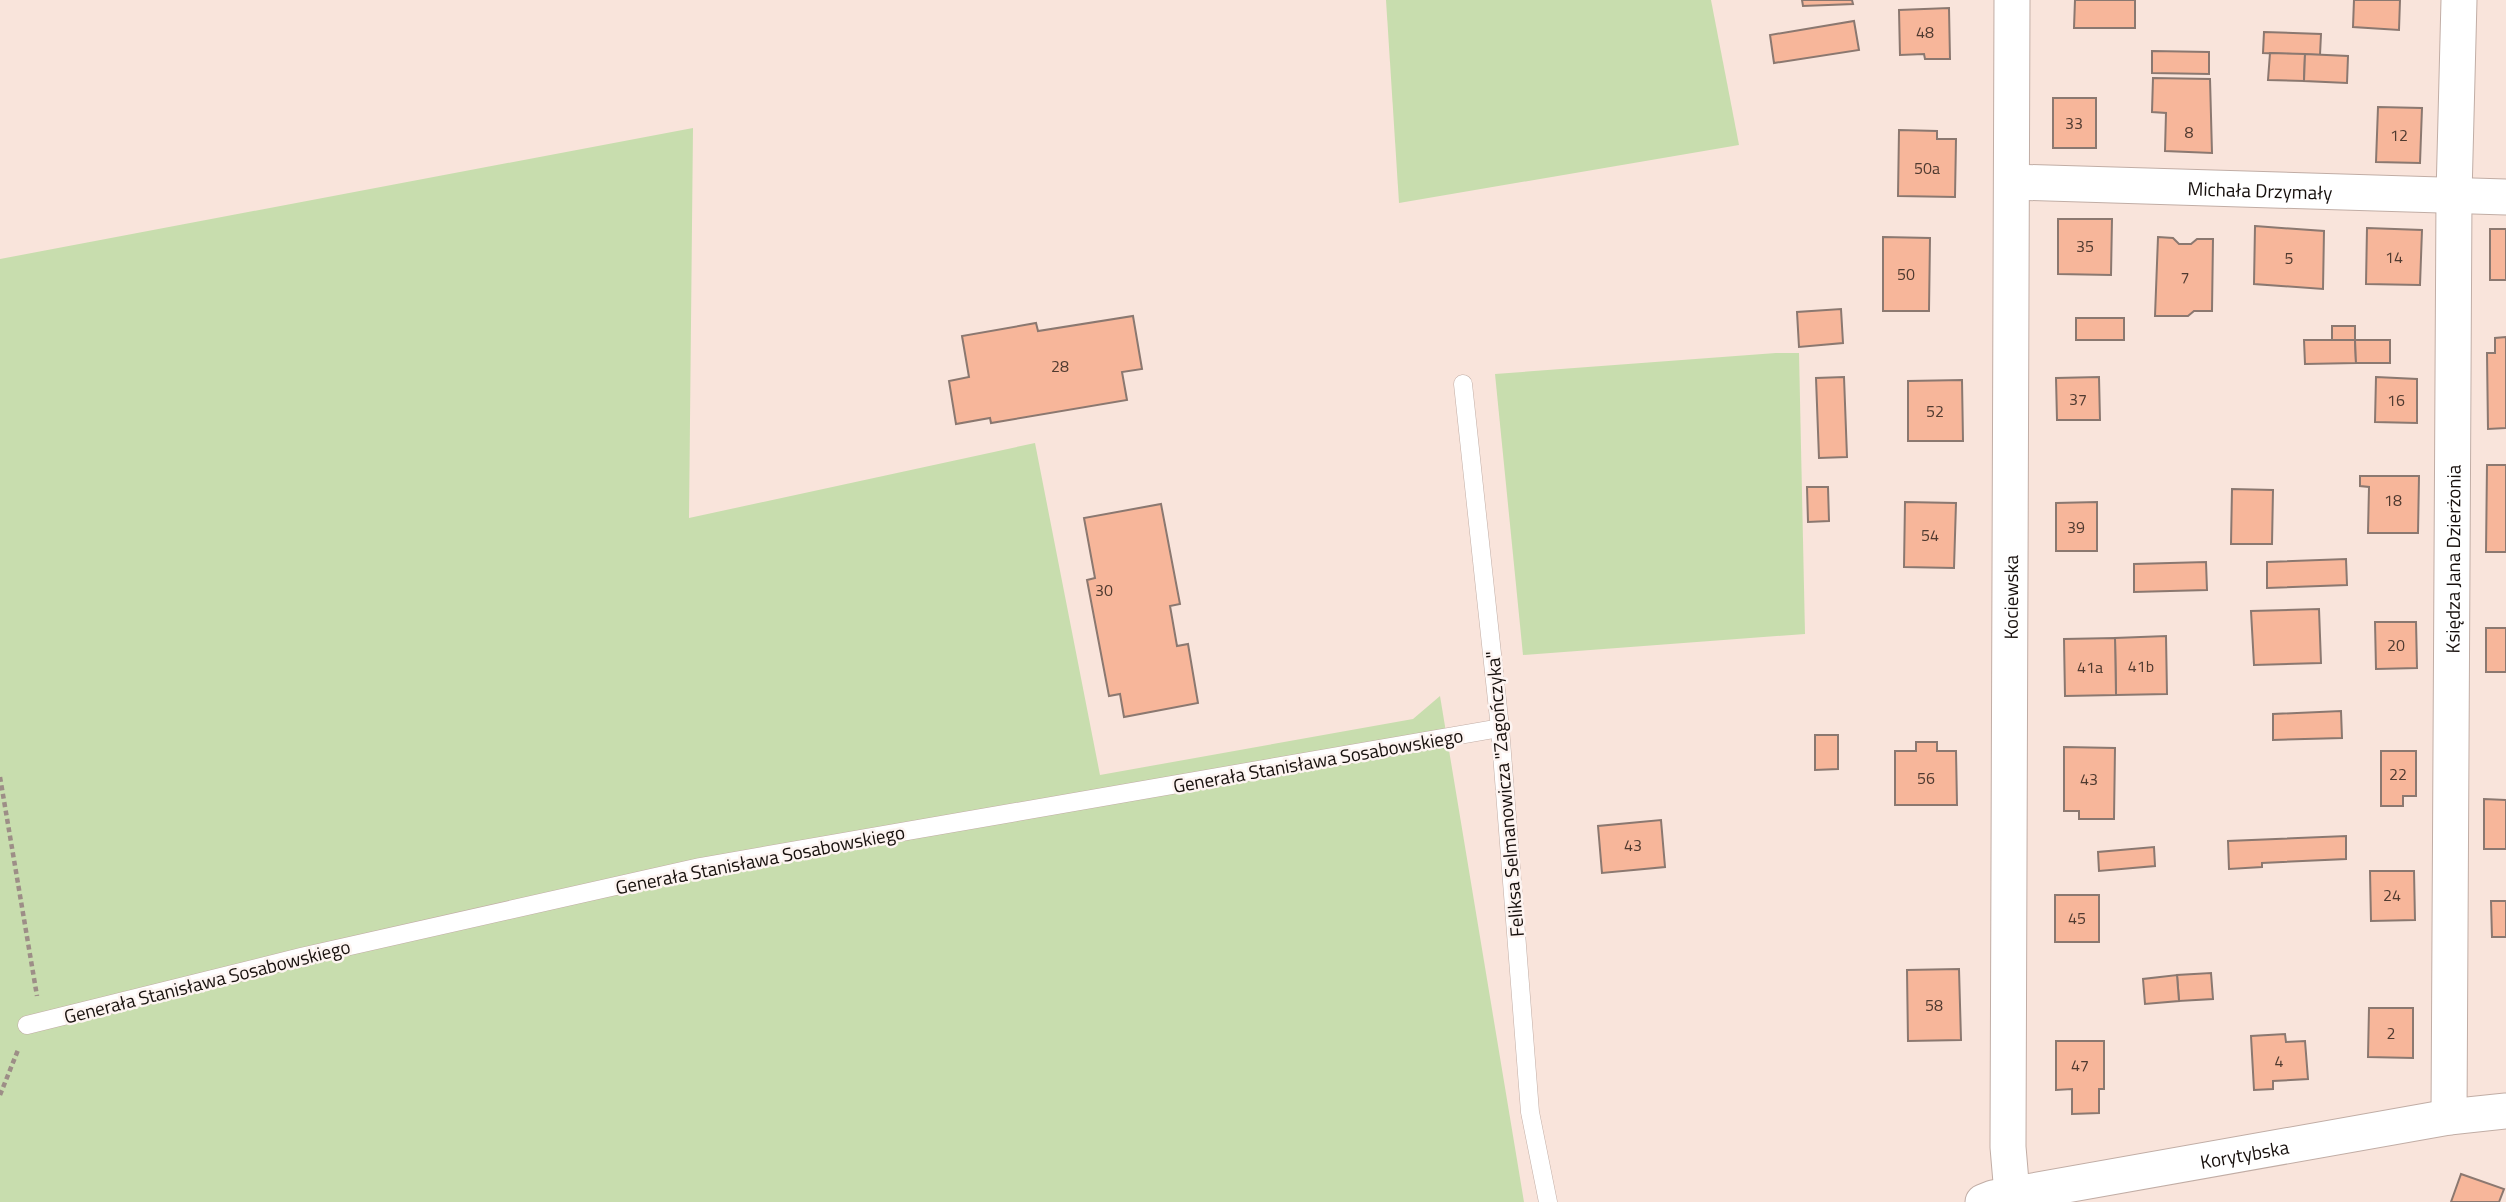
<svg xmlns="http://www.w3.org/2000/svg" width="2506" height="1202" viewBox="0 0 2506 1202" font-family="'Titillium Web',sans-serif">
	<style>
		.green { fill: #c8ddae }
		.building { fill: #f7b69a; stroke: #8b7870; stroke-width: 2 }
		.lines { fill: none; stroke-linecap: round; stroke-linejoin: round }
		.lane-casing { stroke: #c1ada5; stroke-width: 19 }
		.street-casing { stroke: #c1ada5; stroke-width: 37 }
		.path { stroke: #9d8e87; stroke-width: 4.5; stroke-dasharray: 5 3.5; stroke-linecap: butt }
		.lane { stroke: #fff; stroke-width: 18 }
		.street { stroke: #fff; stroke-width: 35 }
		.labels { text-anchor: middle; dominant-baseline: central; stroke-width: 5; stroke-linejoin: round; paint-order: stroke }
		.number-label { font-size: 16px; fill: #4f3a30 }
		.street-label { font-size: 19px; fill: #17100d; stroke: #fdf4f1 }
	</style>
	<rect width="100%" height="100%" fill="#f9e4db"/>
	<g class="green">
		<path d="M1386 0H1711L1739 145 1399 203Z"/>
		<path d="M693 128 689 518 1035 443 1100 775 1413 719 1440 696 1524 1202H0V259Z"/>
		<path d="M1776 353H1799L1805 634 1523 655 1495 374Z"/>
	</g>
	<g class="building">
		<path d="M1802 0H1852L1853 4 1803 6Z"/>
		<path d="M2075 0H2135V28H2074Z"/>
		<path d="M2354 0H2400L2399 30 2353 27Z"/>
		<path d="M1949 8 1950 59H1925L1924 54 1900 55 1899 10Z"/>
		<path d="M1854 21 1859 50 1774 63 1770 35Z"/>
		<path d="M2264 32 2321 34 2320 55 2263 53Z"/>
		<path d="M2152 51 2209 52V74L2152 73Z"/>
		<path d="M2270 53 2305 54 2304 81 2268 80Z"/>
		<path d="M2305 54 2348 56 2347 83 2304 81Z"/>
		<path d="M2153 78 2210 79 2212 153 2165 151 2166 113 2152 112Z"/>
		<rect x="2053" y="98" width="43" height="50"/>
		<path d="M2378 107 2422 108 2420 163 2376 162Z"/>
		<path d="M1899 130 1937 131V139H1956L1955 197 1898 196Z"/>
		<path d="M2058 219H2112L2111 275 2058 274Z"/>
		<path d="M2255 226 2324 231 2323 289 2254 284Z"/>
		<path d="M2367 228 2422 230 2420 285 2366 284Z"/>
		<rect x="2490" y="229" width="16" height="51"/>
		<path d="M1883 237 1930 238 1929 311H1883Z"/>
		<path d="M2158 237 2173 238 2179 244H2191L2197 239H2213L2212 311H2194L2188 316H2155Z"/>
		<path d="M1841 309 1843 343 1799 347 1797 312Z"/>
		<path d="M1133 316 1142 369 1122 372 1127 400 991 423 990 418 956 424 949 381 969 377 962 336 1036 323 1038 331Z"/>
		<rect x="2076" y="318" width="48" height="22"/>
		<rect x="2332" y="326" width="23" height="14"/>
		<path d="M2506 337V428L2488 429 2487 353H2495V338Z"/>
		<path d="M2304 340H2355L2356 363 2305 364Z"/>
		<path d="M2355 340H2390V363H2356Z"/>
		<path d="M1844 377 1847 457 1819 458 1816 378Z"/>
		<path d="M2099 377 2100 420H2057L2056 378Z"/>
		<path d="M2376 377 2417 379V423L2375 422Z"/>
		<path d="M1962 380 1963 441H1908V381Z"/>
		<path d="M2487 465H2506V552H2486Z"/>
		<path d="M2360 476H2419L2418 533H2368L2369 487 2360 486Z"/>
		<path d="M1807 487H1828L1829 521 1808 522Z"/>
		<path d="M2232 489 2273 490 2272 544H2231Z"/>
		<path d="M1905 502 1956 503 1954 568 1904 567Z"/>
		<path d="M2097 502V551H2056V503Z"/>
		<path d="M1161 504 1180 604 1170 606 1177 646 1188 644 1198 703 1124 717 1120 694 1109 696 1087 580 1095 578 1084 518Z"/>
		<path d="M2346 559 2347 585 2267 588V562Z"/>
		<path d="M2206 562 2207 590 2134 592V564Z"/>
		<path d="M2319 609 2321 663 2254 665 2251 611Z"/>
		<path d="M2375 622H2416L2417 668 2376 669Z"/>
		<rect x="2486" y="628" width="20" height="44"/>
		<path d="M2166 636 2167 694 2116 695 2115 638Z"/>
		<path d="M2115 638 2116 695 2065 696 2064 639Z"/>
		<path d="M2341 711 2342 738 2273 740V714Z"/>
		<path d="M1815 735H1838V769L1815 770Z"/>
		<path d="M1916 742H1937V751H1956L1957 805H1895V751H1916Z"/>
		<path d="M2064 747 2115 748 2114 819H2079V811H2064Z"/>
		<path d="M2381 751H2416V796H2403V806H2381Z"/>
		<path d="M2484 799 2506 800V849H2484Z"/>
		<path d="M1661 820 1665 867 1602 873 1598 826Z"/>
		<path d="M2346 836V859L2262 863V867L2229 869 2228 841Z"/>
		<path d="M2154 847 2155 866 2099 871 2098 852Z"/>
		<path d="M2370 871H2414L2415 920 2371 921Z"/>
		<rect x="2055" y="895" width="44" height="47"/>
		<path d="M2491 901H2506V937H2492Z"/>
		<path d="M1959 969 1961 1040 1908 1041 1907 970Z"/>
		<path d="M2211 973 2213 999 2179 1001 2177 975Z"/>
		<path d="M2177 975 2179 1001 2145 1004 2143 979Z"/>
		<path d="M2369 1008H2413V1058L2368 1057Z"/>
		<path d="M2285 1034 2286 1042 2305 1041 2308 1079 2273 1081V1089L2254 1090 2251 1036Z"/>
		<path d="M2056 1041H2104V1089H2099V1113L2072 1114V1089L2056 1090Z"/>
		<path d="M2461 1174 2504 1189 2499 1202H2451Z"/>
	</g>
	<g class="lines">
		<g class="lane-casing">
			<g id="lane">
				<path d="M1463 384 1500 728 1530 1112 1548 1202"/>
				<path d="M27 1025 301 957 700 867 1500 728"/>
			</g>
		</g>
		<g class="street-casing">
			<g id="street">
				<path id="s1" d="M2013 182 2506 197"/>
				<path id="s2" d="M2449 1117 2454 195 2459 0"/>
				<path id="s3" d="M2012 1194 2008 1147 2012 0"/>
				<path id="s4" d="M1983 1202 1993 1198 2449 1117 2506 1111"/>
			</g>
		</g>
		<g class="path">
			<path d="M0 777 37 996"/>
			<path d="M0 1095 18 1050"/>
		</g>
		<use href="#lane" class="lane"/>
		<use href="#street" class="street"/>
	</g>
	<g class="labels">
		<g class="number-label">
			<text x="1925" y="32">48</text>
			<text x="2074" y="123">33</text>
			<text x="2189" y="132">8</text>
			<text x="2399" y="135">12</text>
			<text x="1927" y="168">50a</text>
			<text x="2085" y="246">35</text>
			<text x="2394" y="257">14</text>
			<text x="2289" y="258">5</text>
			<text x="1906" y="274">50</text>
			<text x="2185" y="277">7</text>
			<text x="1060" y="366">28</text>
			<text x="2078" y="399">37</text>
			<text x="2396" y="400">16</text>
			<text x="1935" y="411">52</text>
			<text x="2393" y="500">18</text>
			<text x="2076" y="527">39</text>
			<text x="1930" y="535">54</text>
			<text x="1104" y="590">30</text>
			<text x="2396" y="645">20</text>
			<text x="2141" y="666">41b</text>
			<text x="2090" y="667">41a</text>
			<text x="2398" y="774">22</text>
			<text x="1926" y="778">56</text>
			<text x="2089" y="779">43</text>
			<text x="1633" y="845">43</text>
			<text x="2392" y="895">24</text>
			<text x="2077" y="918">45</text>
			<text x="1934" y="1005">58</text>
			<text x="2391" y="1033">2</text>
			<text x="2279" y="1061">4</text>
			<text x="2080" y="1065">47</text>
		</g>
		<g class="street-label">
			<text stroke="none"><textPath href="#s1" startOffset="247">Michała Drzymały</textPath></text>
			<text stroke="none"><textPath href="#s2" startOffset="558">Księdza Jana Dzierżonia</textPath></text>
			<text stroke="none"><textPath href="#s3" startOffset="597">Kociewska</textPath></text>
			<text transform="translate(1318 760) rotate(-10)">Generała Stanisława Sosabowskiego</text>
			<text transform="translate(1504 794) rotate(-95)">Feliksa Selmanowicza "Zagończyka"</text>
			<text transform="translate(760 859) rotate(-11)">Generała Stanisława Sosabowskiego</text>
			<text transform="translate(207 981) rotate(-14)">Generała Stanisława Sosabowskiego</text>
			<text stroke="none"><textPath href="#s4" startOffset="266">Korytybska</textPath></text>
		</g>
	</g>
</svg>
